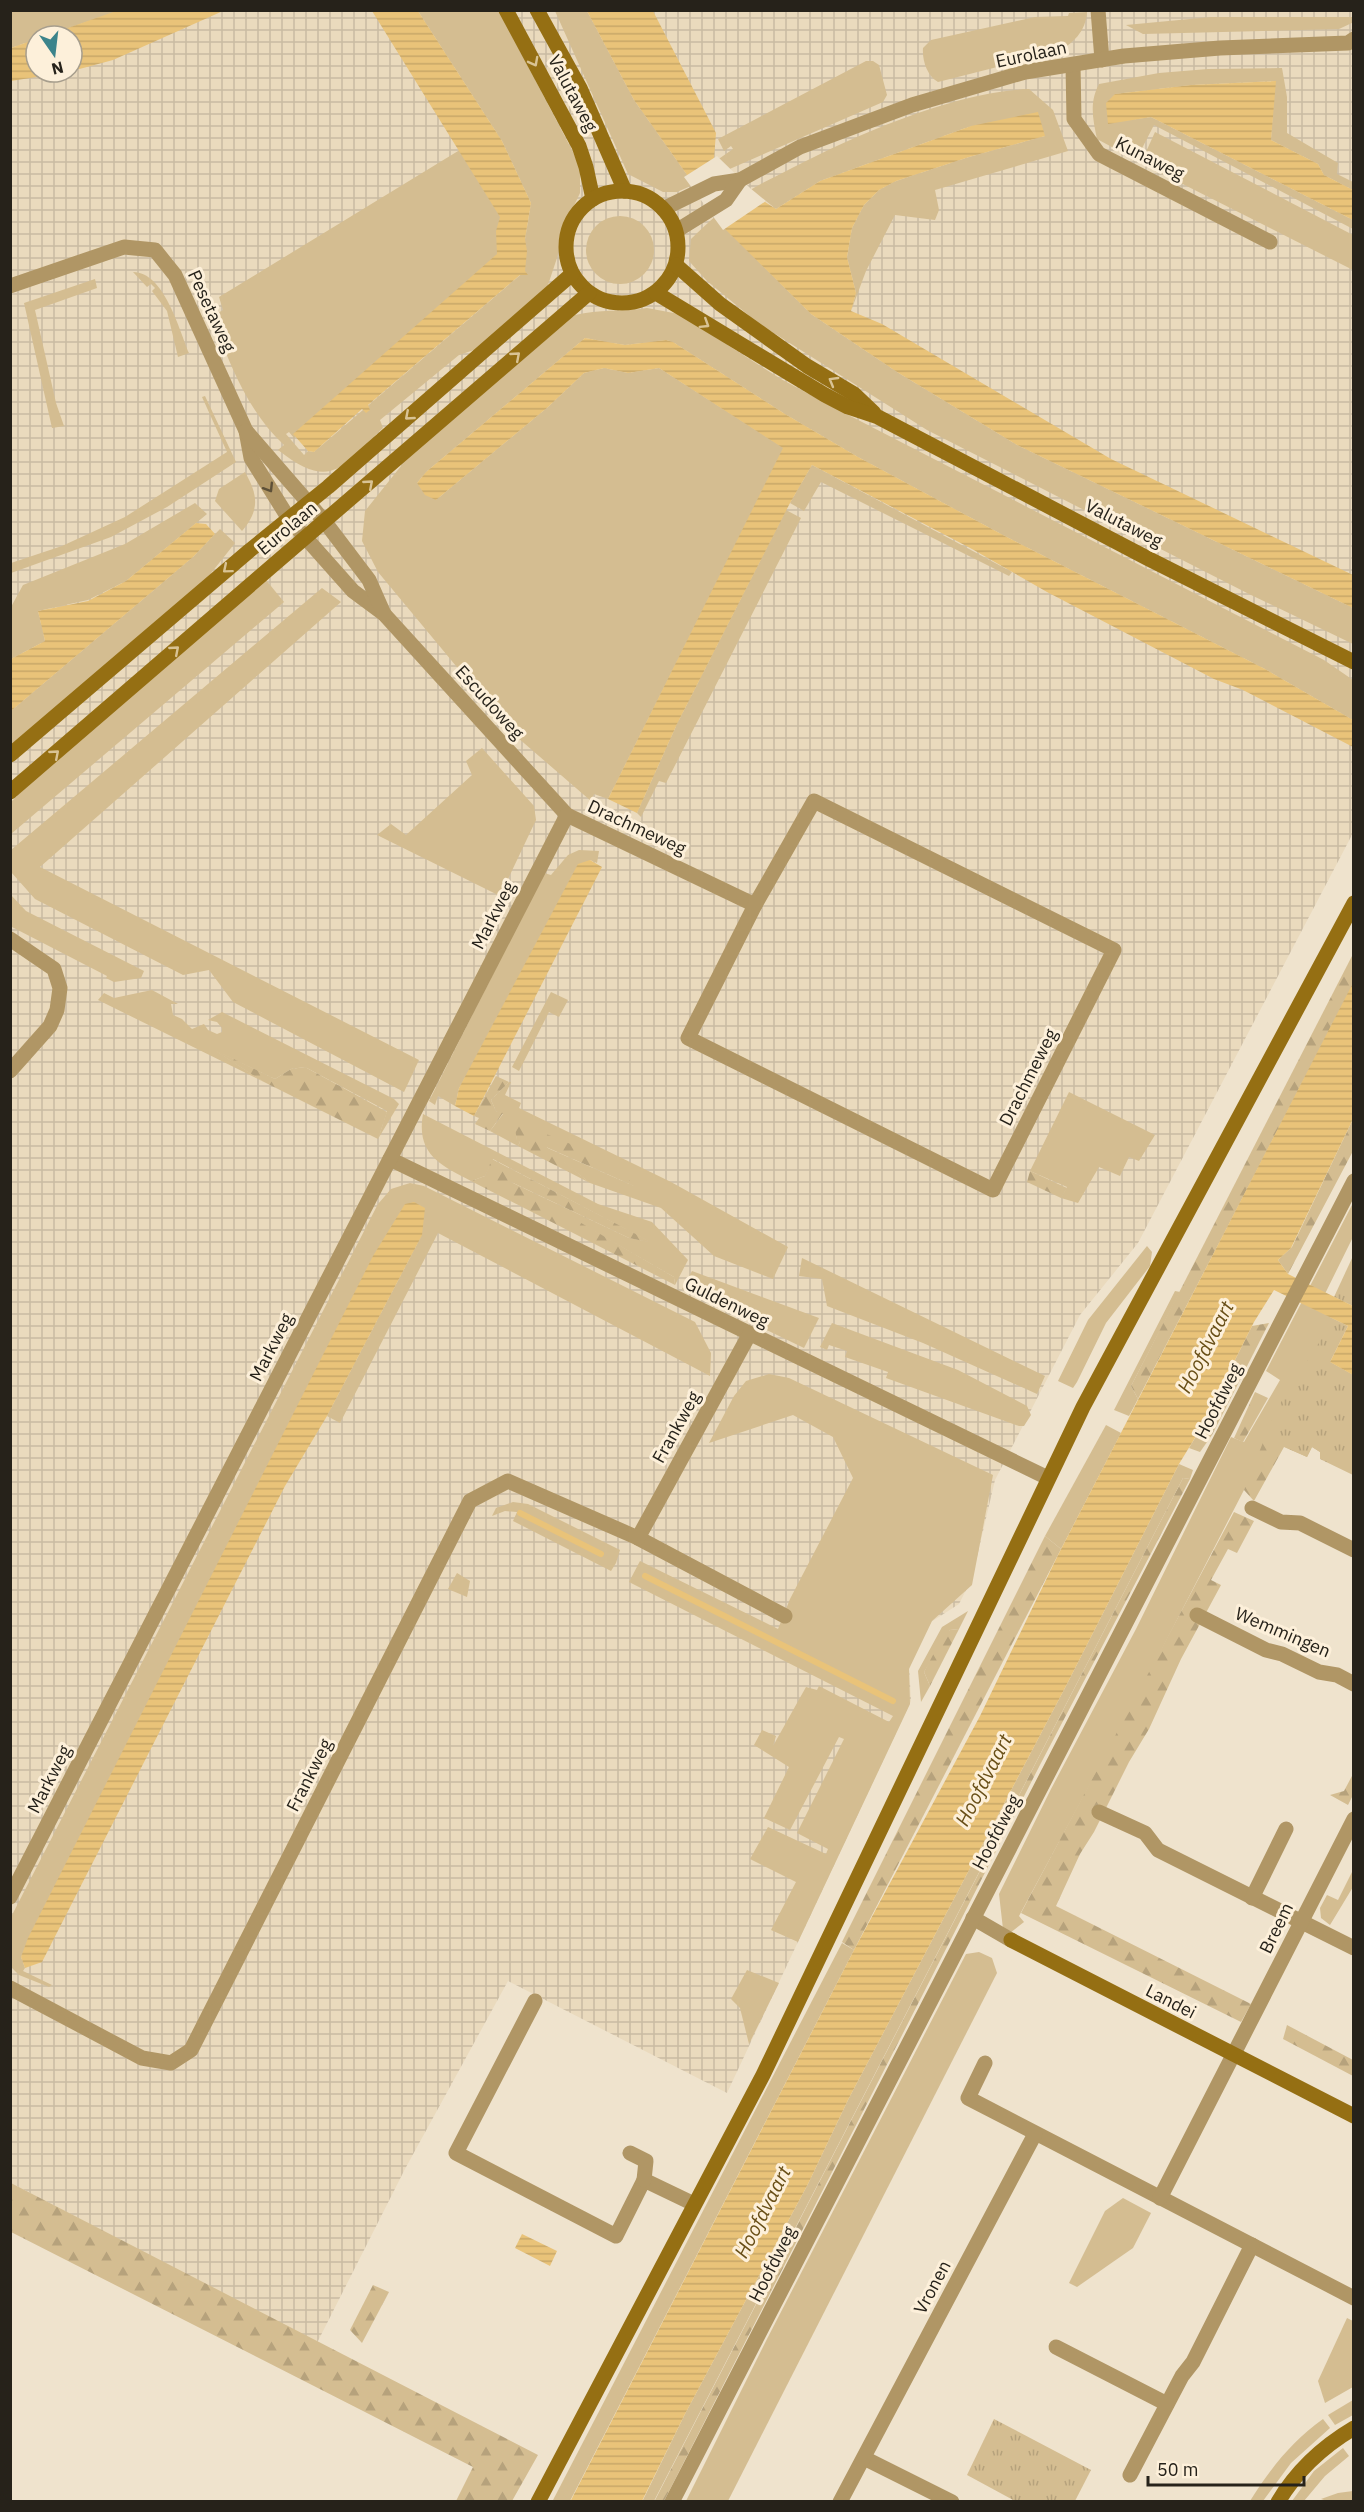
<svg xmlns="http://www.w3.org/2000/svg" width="1364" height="2512" viewBox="0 0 1364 2512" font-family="'IBM Plex Sans',sans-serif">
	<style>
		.industrial { fill: url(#industrial-grid); fill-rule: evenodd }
		.green { fill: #d4bd91 }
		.forest { fill: url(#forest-firs) }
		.park { fill: url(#park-tufts) }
		.water { fill: url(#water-rules) }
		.pier { fill: #efe3cd }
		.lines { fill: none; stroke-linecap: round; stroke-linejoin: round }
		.stream { stroke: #e9c379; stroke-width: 6 }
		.street { stroke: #b09665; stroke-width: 15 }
		.secondary { stroke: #956f13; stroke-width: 15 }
		.oneway { stroke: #d9c394 }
		.oneway2 { stroke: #5d5038 }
		.labels { text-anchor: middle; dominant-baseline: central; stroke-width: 6; stroke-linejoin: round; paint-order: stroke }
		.street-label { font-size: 18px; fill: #26221a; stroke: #fdf0da }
		.water-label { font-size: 20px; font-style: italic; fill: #694f17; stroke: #fdf0da }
	</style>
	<defs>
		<pattern id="industrial-grid" width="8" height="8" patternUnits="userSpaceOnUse" patternTransform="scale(1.5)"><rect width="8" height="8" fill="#eadabd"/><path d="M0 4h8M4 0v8" fill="none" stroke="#c9bba2"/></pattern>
		<pattern id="forest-firs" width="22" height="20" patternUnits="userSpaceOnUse" patternTransform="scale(1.5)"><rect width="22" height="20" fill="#d4bd91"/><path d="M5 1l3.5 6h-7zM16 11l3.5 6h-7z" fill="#b6a27c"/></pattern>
		<pattern id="park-tufts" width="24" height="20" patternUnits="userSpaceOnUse" patternTransform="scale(1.5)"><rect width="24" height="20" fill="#d4bd91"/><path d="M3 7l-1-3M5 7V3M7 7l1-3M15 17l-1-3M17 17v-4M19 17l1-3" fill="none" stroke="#b6a27c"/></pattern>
		<pattern id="water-rules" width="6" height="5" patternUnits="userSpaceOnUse" patternTransform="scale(1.5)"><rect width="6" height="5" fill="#e9c379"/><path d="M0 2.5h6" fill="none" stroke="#c8a768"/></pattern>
	</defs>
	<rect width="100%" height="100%" fill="#efe3cd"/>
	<path class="industrial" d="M71 10 1353 11V833L1138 1243 1080 1315 995 1480 972 1578 959 1604 931 1622 909 1665 911 1701 727 2093 508 1981 405 2169 317 2343 11 2183V27ZM36 36H72V72H36Z"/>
	<g class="green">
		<path d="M11 11H119L45 36H36V39L11 48Z"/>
		<path d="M418 11H499L573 152 580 169V193L563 229 557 258 547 288 477 349 459 355 380 420 383 428C341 467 332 492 278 450L284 445C246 410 230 362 211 317L223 310 219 297 463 148 502 213 500 258 294 438 289 432 286 434 304 455 308 451 314 452 525 271V239L531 203 502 141Z"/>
		<path d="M555 11H587L634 100 690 179 733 149 731 146 724 151 718 139 866 61H873L879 65 887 95 883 102 677 192H663L628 174Z"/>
		<path d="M1087 12C1086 31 1073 44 1057 52L938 82C927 76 922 60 923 48L931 40 1035 17 1068 16 1069 13Z"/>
		<path d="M1211 17H1353L1354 22 1339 29 1143 34 1126 25Z"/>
		<path d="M1282 68 1287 97V133L1338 163 1337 174 1353 182V190L1324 175 1318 164 1271 140 1275 81 1191 85 1115 94 1108 123 1151 117 1353 220V229L1154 125 1136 160 1097 139C1093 119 1089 103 1099 84L1159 73 1208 69Z"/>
		<path d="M1029 89 1053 110 1068 151 935 190 939 210 935 220 895 215 866 271 851 311 856 293 847 257 852 228 864 205 879 190 896 181 969 157 1045 136 971 126 820 181 776 209 766 201 725 228 811 314 897 372 1017 445 1353 608V644L1249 594 927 430 758 323 707 281 689 261 691 239C708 222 727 206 747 192 761 183 777 176 792 168 858 134 954 92 1029 89Z"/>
		<path d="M1155 132 1353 235V270L1141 163Z"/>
		<circle cx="620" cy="250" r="34"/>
		<path d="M133 272C164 272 179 329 189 353L178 357 167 311 152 291 155 288 151 284 147 287Z"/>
		<path d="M95 279 97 288 35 310 56 403 64 426 52 428 24 303Z"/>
		<path d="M647 308 679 314 781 379 829 405 1324 660 1353 680V720L1265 669 1003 535 858 457 785 414 673 342 666 340 625 345 585 338 426 472 417 483 436 500 548 407 584 373 604 368 628 373 659 368 784 448 608 799 594 794 591 801 510 731 378 572 362 541 365 511 409 456 575 315C599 309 622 312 647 308Z"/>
		<path d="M205 396 236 462 167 507 111 537 11 573V563L62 546 125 517 227 452 202 397Z"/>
		<path d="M812 465 1012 572 1009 576 821 482 804 511 790 503Z"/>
		<path d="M245 472C258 495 260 510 242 531L215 501 219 489Z"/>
		<path d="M195 503 207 514 126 581 88 600 38 611 45 641 11 659V607L23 585 125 544Z"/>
		<path d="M786 510 801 518 666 783 659 781 641 817 637 813 677 724Z"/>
		<path d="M220 529 235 543 208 577 11 746V711L193 557Z"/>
		<path d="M266 580 284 602 11 834V802L46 768Z"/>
		<path d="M322 588 341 602 40 867 419 1060 404 1092 233 1002 209 970 183 975 35 899 11 872V850Z"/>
		<path d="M482 748 534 806 536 820 500 896 377 835 391 824 406 835 472 775 466 761Z"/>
		<path d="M579 850 599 851 597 863 590 860 459 1088 455 1106 438 1096 435 1105 429 1101 544 873 551 875 568 855Z"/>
		<path d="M10 894 26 911 144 971 141 978 114 982 106 978 107 976 12 927Z"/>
		<path d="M152 990 178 1004H171L173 1015 182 1019 192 1029 204 1024 208 1030 217 1034 222 1032V1028L217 1022 208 1020 222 1012 394 1099 399 1104 378 1139 387 1111 305 1067 291 1069 275 1079 216 1051 264 1082 98 1000 104 993 114 998Z"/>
		<path d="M551 992 568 1000 559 1017 549 1012 519 1071 512 1067Z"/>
		<path d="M509 1082H511L505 1095 521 1103 519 1108 671 1182 788 1247 773 1279 714 1256 661 1208 590 1183 543 1146 634 1186 515 1123 517 1140 520 1142 518 1146 490 1131 503 1114 496 1111 491 1100Z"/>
		<path d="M1069 1092 1155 1135 1139 1161 1129 1157 1120 1176 1099 1167 1078 1203 1061 1198 1067 1187 1030 1171Z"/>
		<path d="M423 1114 598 1204 652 1222 688 1260 675 1285 674 1277 498 1176 629 1238 650 1242 493 1159 485 1176 471 1181C440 1165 416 1154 423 1114Z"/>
		<path d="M410 1183 424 1186 695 1322 711 1353 710 1376 438 1233 340 1423 327 1416 422 1235 21 1957 25 1968 23 1971 52 1985 49 1987 19 1975 11 1967 10 1919 378 1204 391 1189Z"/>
		<path d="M1353 1203V1237L1317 1310 1334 1319 1330 1362 1353 1375 1300 1390 1244 1490 1135 1701 1019 1916 1024 1922 1010 1933 1003 1929 999 1894 1051 1789 1136 1629 1231 1437 1244 1442 1280 1380 1266 1371Z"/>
		<path d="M1147 1246 1152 1252 1150 1266 1106 1323 1077 1382 1073 1388 1058 1381 1088 1320Z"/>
		<path d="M802 1258 1045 1376 1037 1394 923 1343 827 1306 822 1279 799 1276Z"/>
		<path d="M692 1271 819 1318 804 1348 682 1289Z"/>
		<path d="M1175 1291 1180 1292 1131 1386 1138 1399 1129 1416 1114 1410Z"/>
		<path d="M832 1323 958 1370 1027 1406 1031 1415 1024 1426H1019L886 1378 888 1372 845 1357 847 1351 829 1345 827 1350 820 1347Z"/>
		<path d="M769 1374 789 1378 993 1475 972 1585 932 1621 909 1669 910 1704 798 1942 771 1930 796 1882 750 1859 768 1827 826 1854 828 1849 797 1833 844 1739 839 1737 790 1830 764 1818 789 1767 754 1745 762 1730 776 1736 773 1746 806 1687 817 1690 819 1686 889 1722 893 1716 629 1582 640 1561 778 1629 790 1599 853 1478 833 1437 793 1415 709 1443 734 1396 746 1381Z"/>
		<path d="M1106 1425 1121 1433 1061 1549 1045 1536Z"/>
		<path d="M1201 1428 1212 1435 1200 1452 1189 1448Z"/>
		<path d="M1179 1464 1193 1470 1190 1479 1183 1478 654 2501 642 2502 685 2414 808 2184 848 2100 1066 1686Z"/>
		<path d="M513 1502 528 1504 620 1550 616 1563 611 1571 513 1521 517 1512 505 1511 492 1516 496 1508Z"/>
		<path d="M457 1573 470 1581 467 1597 448 1589Z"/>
		<path d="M968 1611 959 1629 950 1630 924 1672 930 1686 921 1702 918 1671 942 1627Z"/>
		<path d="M1353 1870V1887L1330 1925 1321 1918 1320 1908 1327 1895 1338 1900Z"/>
		<path d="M842 1943 854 1950 570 2501 552 2502Z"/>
		<path d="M979 1952 992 1958 997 1973 728 2501H686L767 2339 966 1954Z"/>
		<path d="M747 1970 779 1983 749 2044 740 2008 731 1999Z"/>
		<path d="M1123 2198 1151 2213 1133 2248 1077 2287 1069 2283 1105 2211Z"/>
		<path d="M1347 2318 1353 2321V2387L1325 2403 1318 2381Z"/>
		<path d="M1353 2400V2415L1335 2425 1328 2415Z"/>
		<path d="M1323 2419 1330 2428 1291 2463 1263 2501H1250C1270 2469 1292 2441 1323 2419Z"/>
		<path d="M1343 2448 1349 2456 1325 2476 1304 2501H1292L1314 2471Z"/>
		<path d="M1353 2491V2501H1327L1321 2499 1338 2493Z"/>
	</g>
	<g class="forest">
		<path d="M1353 954V985L1138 1399 1131 1386Z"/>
		<path d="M209 1047 275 1079 291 1069 305 1067 387 1112 378 1139 264 1082Z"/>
		<path d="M496 1076 509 1082 491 1100 496 1111 503 1113 490 1131 475 1124 479 1118 474 1116Z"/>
		<path d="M1353 1119V1151L1288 1274 1278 1260 1292 1247Z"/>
		<path d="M514 1122C546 1134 617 1158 634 1186L546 1147 590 1183 518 1146 520 1142 517 1141Z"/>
		<path d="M492 1159 653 1243 629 1238 509 1181 674 1277 675 1285 471 1181 485 1176Z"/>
		<path d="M1030 1171 1067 1188 1061 1198 1027 1182Z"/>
		<path d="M1269 1323 1212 1435 1201 1428 1252 1326Z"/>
		<path d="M1255 1392 1268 1398 1243 1442 1234 1438Z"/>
		<path d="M1276 1410 1353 1426 1320 1459V1452L1312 1447 1307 1457 1284 1447 1254 1501 1244 1490Z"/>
		<path d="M1183 1478 1190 1479 1041 1763 664 2501 654 2502Z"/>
		<path d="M1234 1512 1254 1521 1237 1553 1228 1549 1211 1580 1221 1585 1181 1659 1149 1729 1129 1762 1094 1832 1080 1854 1056 1906 1251 2004 1241 2022 1021 1913Z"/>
		<path d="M1045 1536 1061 1549 854 1950 842 1942Z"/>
		<path d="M959 1629 930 1686 924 1672 943 1636 950 1630Z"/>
		<path d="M1353 1774V1795L1348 1805 1330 1795 1344 1791Z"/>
		<path d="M1287 2025 1353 2060V2076L1283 2039Z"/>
		<path d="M11 2183 538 2455 512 2501H456L473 2467 11 2232Z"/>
		<path d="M373 2285 389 2292 362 2343 350 2330Z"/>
	</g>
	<g class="park">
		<path d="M1353 1256V1306L1334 1297Z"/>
		<path d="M1334 1319 1348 1326 1330 1362 1353 1375V1475L1320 1459V1452L1312 1447 1307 1457 1265 1438 1276 1410Z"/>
		<path d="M994 2419 1091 2470 1075 2501H1015L967 2475Z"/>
	</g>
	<g class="water">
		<path d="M119 10H223V11L113 60 72 71V36H45Z"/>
		<path d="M372 11H418L502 141 531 203 525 239 527 251 525 271 528 275H520L368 405 370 410 366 413 362 409 314 452 308 451 293 434 497 254 496 231 500 217Z"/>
		<path d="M587 11H653L716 133 714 158 748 191 776 209 820 181 971 126 1038 112 1045 136 969 157 896 181 879 190 864 205 852 228 847 257 856 293 851 311 882 324 1111 459 1353 575V608L1017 445 897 372 811 314 726 230 634 100Z"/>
		<path d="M36 39V72H68L11 81V48Z"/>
		<path d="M1276 81 1271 140 1318 164 1324 175 1353 190V220L1151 117 1108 124 1106 103 1115 94 1191 85Z"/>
		<path d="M585 338 625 345 666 340 673 342 785 414 858 457 1003 535 1265 669 1353 720V747L1243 690 1214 679 1047 592 972 549 812 465 790 503 677 724 637 813 608 799 783 448 659 368 628 373 604 368 584 373 548 407 436 500 425 495 417 483 426 472Z"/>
		<path d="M196 523 206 524 215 534 193 557 11 711V659L45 641 38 611 88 601 126 581Z"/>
		<path d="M590 860 602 867 474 1116 455 1106 459 1088 578 864Z"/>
		<path d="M1353 983V1119L1291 1248 1278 1260 1288 1274 1353 1306V1375L1330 1362 1348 1326 1274 1290 1254 1322 1201 1428 1179 1464 1066 1686 848 2100 808 2184 685 2414 642 2501 570 2502 854 1950 980 1716 1058 1555Z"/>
		<path d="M414 1202 425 1208 422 1235 327 1416 285 1486 42 1962 25 1968 21 1957 28 1938 373 1256 405 1204Z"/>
		<path d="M522 2234 557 2251 550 2266 515 2248Z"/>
	</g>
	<path class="pier" d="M717 156 750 188 766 201 723 230 684 177Z"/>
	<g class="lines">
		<g class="stream">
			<path d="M520 1513 601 1554"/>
			<path d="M645 1576 893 1701"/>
		</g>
		<g class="street">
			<path d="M1098 10 1102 60"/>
			<path d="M1073 65 1074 119 1099 154 1270 242"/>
			<path d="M663 209 714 184 740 180 800 147 912 105 1025 72 1124 56 1220 48 1348 43 1354 39"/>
			<path d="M676 231 726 200 740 180"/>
			<path d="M10 286 124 247 155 250 175 275 246 431 251 458 289 519 353 591 384 614 567 815 755 905"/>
			<path d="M246 431 325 522 369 580 384 614"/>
			<path d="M814 801 1114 950 993 1190 688 1038 755 905Z"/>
			<path d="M10 939 54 969 60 988 57 1010 50 1026 10 1071"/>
			<path d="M390 1159 1048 1478"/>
			<path d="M1252 1508 1281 1522 1300 1523 1354 1550"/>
			<path d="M638 1538 785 1616"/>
			<path d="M1197 1615 1266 1650 1282 1654 1319 1672 1337 1675 1354 1684"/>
			<path d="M1099 1812 1145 1833 1158 1850 1354 1948"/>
			<path d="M10 1897 567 815"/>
			<path d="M1252 1898 1286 1829"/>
			<path d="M973 1918 1011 1940"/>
			<path d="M10 1988 142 2058 171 2063 191 2050 470 1501 508 1481 638 1538 749 1335"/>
			<path d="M535 2001 456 2153 616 2236 644 2180 694 2204"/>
			<path d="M985 2063 968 2098 1354 2298"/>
			<path d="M630 2153 646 2161 644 2180"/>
			<path d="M1160 2198 1354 1819"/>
			<path d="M1056 2347 1167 2404"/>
			<path d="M864 2458 952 2502"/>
			<path d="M1130 2475 1182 2376 1193 2362 1252 2245"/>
			<path d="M672 2502 1354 1181"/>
			<path d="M840 2502 1035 2134"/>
		</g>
		<g class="secondary">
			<path d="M506 10 579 146 586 167 593 199"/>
			<path d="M537 10 580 88 625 191"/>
			<circle cx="622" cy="247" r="56"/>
			<path d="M676 265 720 304 807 366 854 394 874 413"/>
			<path d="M656 293 825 395 848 407 878 417 1147 558 1354 662"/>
			<path d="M10 755 249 551 328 487 572 274"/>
			<path d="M10 792 589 293"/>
			<path d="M1011 1940 1354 2116"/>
			<path d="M538 2502 763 2075 1083 1407 1354 903"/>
			<path d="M1278 2502C1297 2470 1322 2447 1354 2428"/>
		</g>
	</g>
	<defs><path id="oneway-chevron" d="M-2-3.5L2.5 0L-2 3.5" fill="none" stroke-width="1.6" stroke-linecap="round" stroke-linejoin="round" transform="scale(1.5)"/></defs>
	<g class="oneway">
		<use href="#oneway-chevron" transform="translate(534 62) rotate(62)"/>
		<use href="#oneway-chevron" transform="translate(705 324) rotate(32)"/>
		<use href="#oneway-chevron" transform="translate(516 356) rotate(-41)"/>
		<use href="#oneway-chevron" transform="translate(833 381) rotate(-150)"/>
		<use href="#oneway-chevron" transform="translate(409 416) rotate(139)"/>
		<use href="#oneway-chevron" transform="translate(369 484) rotate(-41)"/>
		<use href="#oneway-chevron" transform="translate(227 569) rotate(140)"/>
		<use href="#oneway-chevron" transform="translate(175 650) rotate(-41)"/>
		<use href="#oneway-chevron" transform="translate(55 754) rotate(-41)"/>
	</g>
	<use class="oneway2" href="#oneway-chevron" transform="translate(269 488) rotate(58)"/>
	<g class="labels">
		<g class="street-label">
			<text transform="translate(1031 54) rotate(-12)">Eurolaan</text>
			<text transform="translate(573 93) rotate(62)">Valutaweg</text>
			<text transform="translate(1150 158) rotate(27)">Kunaweg</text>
			<text transform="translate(212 311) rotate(65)">Pesetaweg</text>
			<text transform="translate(1124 523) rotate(27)">Valutaweg</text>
			<text transform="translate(287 528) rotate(-40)">Eurolaan</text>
			<text transform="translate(490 702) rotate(48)">Escudoweg</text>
			<text transform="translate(637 827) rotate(25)">Drachmeweg</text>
			<text transform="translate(493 915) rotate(-63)">Markweg</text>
			<text transform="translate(1028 1077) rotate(-63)">Drachmeweg</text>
			<text transform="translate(727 1302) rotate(26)">Guldenweg</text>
			<text transform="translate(271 1347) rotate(-63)">Markweg</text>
			<text transform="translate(1218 1401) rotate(-63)">Hoofdweg</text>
			<text transform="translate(676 1427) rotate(-61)">Frankweg</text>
			<text transform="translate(1283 1632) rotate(23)">Wemmingen</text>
			<text transform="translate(309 1775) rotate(-63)">Frankweg</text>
			<text transform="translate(49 1779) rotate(-63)">Markweg</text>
			<text transform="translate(996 1832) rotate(-62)">Hoofdweg</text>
			<text transform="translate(1276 1928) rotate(-64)">Breem</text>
			<text transform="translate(1171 2001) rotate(27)">Landei</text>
			<text transform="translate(772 2264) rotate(-63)">Hoofdweg</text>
			<text transform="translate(932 2287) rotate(-62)">Vronen</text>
		</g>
		<g class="water-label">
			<text transform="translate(1205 1347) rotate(-63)">Hoofdvaart</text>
			<text transform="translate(983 1780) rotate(-63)">Hoofdvaart</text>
			<text transform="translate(762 2212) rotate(-63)">Hoofdvaart</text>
		</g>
	</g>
	<rect width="1364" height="2512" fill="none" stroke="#26221a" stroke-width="24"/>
	<g transform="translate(54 54) rotate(166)"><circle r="28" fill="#fdf0da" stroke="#a79e8d" stroke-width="1.5"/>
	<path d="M0-4.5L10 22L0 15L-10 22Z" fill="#3c848b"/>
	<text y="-9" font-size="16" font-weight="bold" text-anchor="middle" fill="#26221a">N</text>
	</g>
	<path d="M1148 2476v9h156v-9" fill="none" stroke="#26221a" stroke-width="3"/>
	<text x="1157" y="2476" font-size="18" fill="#26221a" stroke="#fdf0da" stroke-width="4.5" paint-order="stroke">50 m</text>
</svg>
